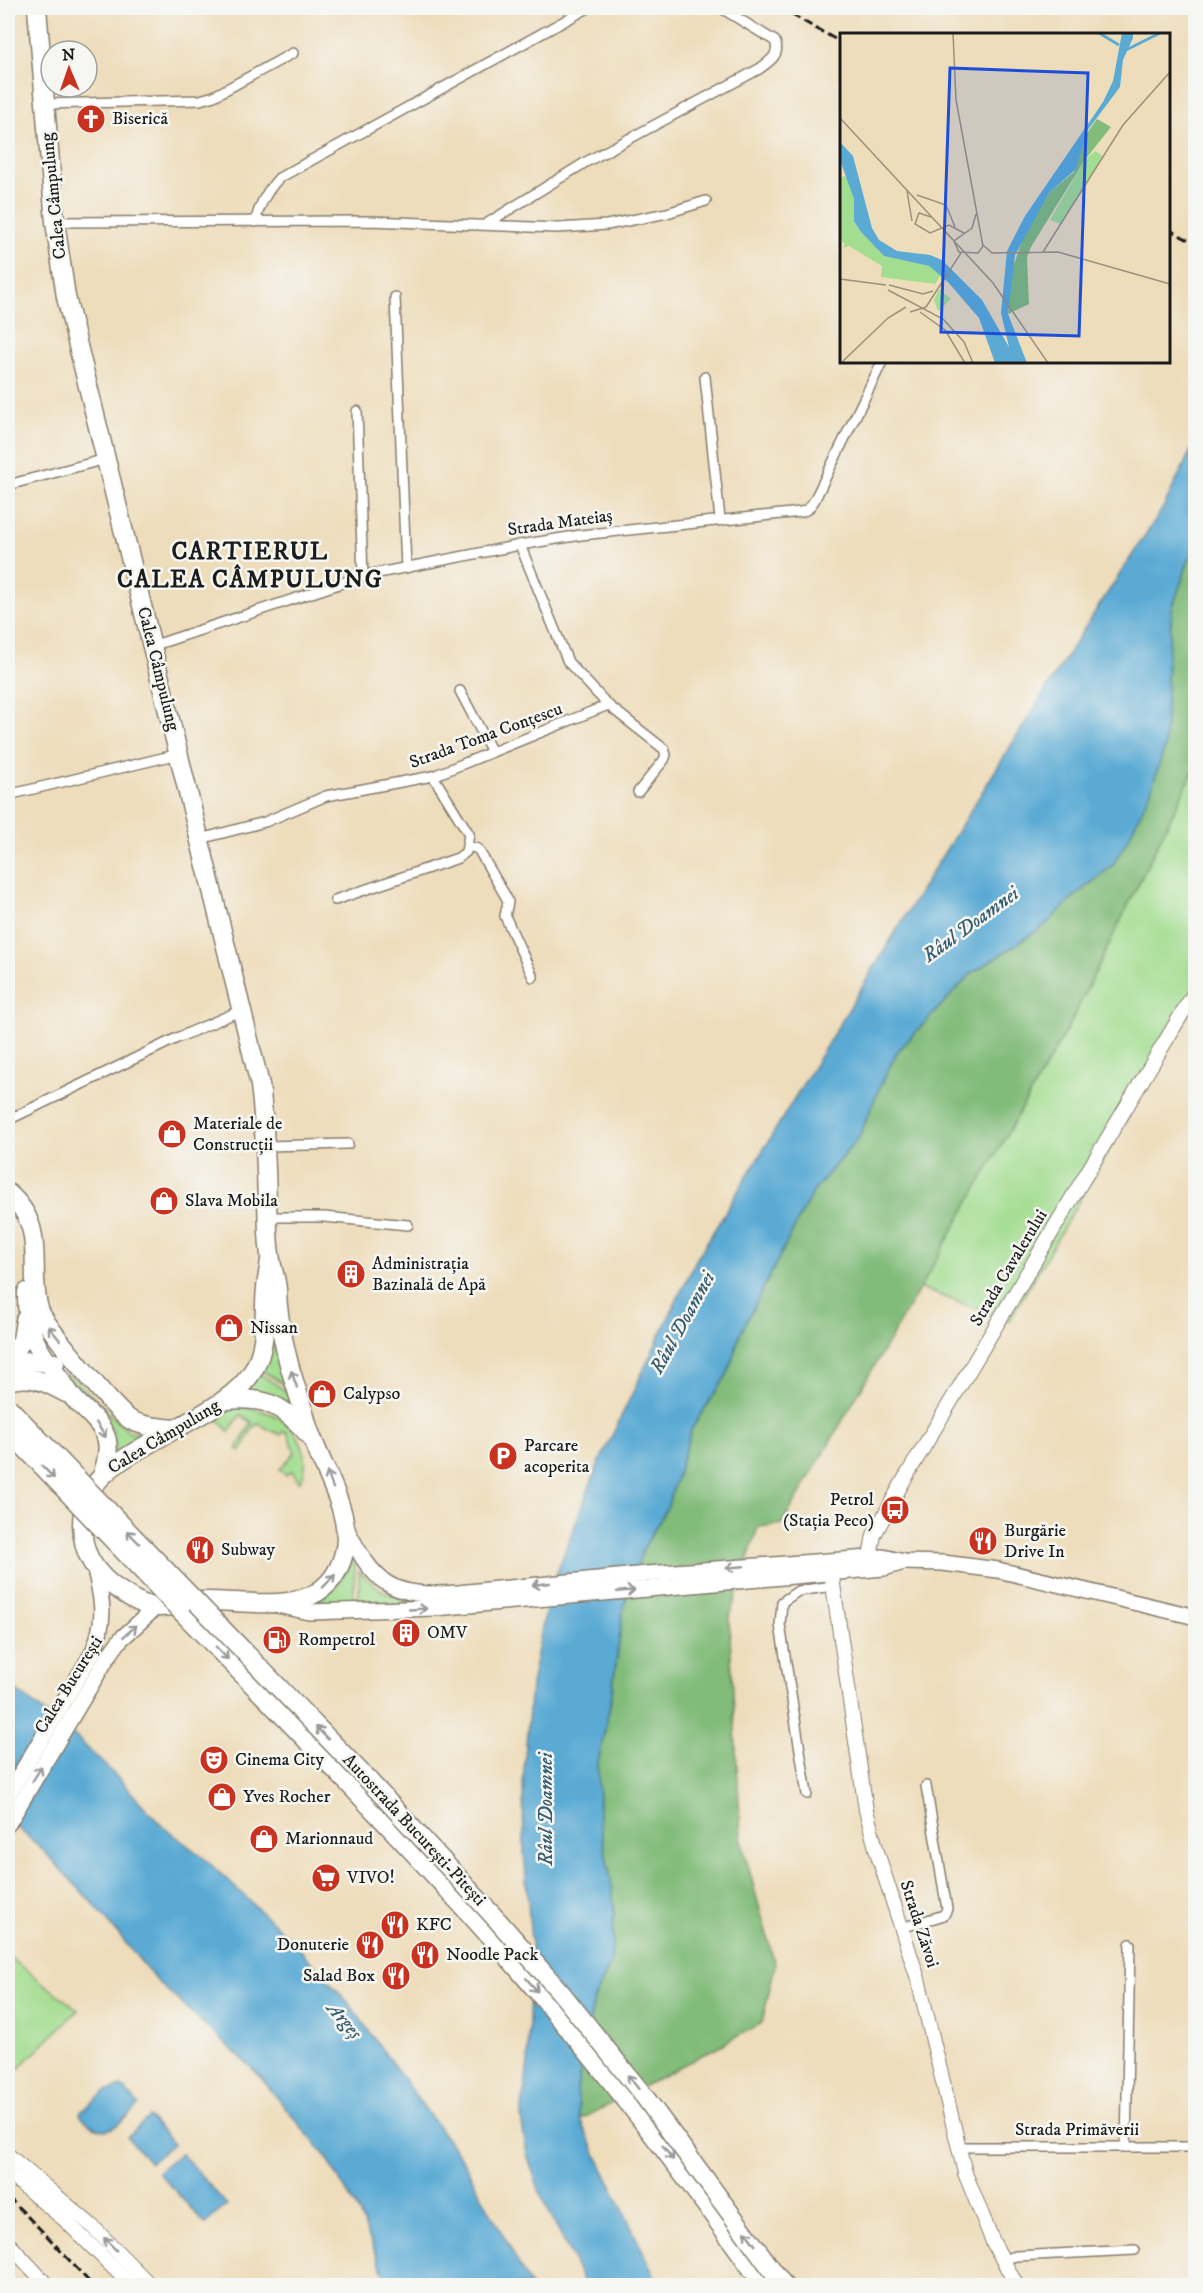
<svg xmlns="http://www.w3.org/2000/svg" width="1203" height="2293" viewBox="0 0 1203 2293" font-family="'IM FELL DW Pica',serif">
	<style>
		.green { fill: #a3dd90; stroke: #607c56; stroke-width: 1.5 }
		.forest { fill: #82bc7a; stroke: #4f6c4b; stroke-width: 1.5 }
		.water { fill: #5aaad4; stroke: #3b6378; stroke-width: 1.5 }
		.pier { fill: #edb }
		.lines { fill: none; stroke-linecap: round; stroke-linejoin: round }
		.street-casing { stroke: #857c6c; stroke-width: 12 }
		.secondary-casing { stroke: #857c6c; stroke-width: 16 }
		.primary-casing { stroke: #857c6c; stroke-width: 18 }
		.highway-casing { stroke: #857c6c; stroke-width: 21 }
		.street { stroke: #fff; stroke-width: 9 }
		.secondary { stroke: #fff; stroke-width: 14 }
		.primary { stroke: #fff; stroke-width: 15 }
		.highway { stroke: #fff; stroke-width: 18 }
		.rail { stroke: #1c1c1c; stroke-width: 3; stroke-dasharray: 9 4.5; stroke-linecap: butt }
		.highway-bridge-casing { stroke: #857c6c; stroke-width: 21; stroke-linecap: butt }
		.highway-bridge { stroke: #fff; stroke-width: 18 }
		.oneway { stroke: #999 }
		.labels { text-anchor: middle; dominant-baseline: central; stroke-width: 5; stroke-linejoin: round; paint-order: stroke }
		.poi-label { font-size: 18px; fill: #1c1c1c; stroke: #f6f6f2; text-anchor: start }
		.street-label { font-size: 18px; fill: #1c1c1c; stroke: #f6f6f2 }
		.water-label { font-size: 20px; font-style: italic; fill: #385c6f; stroke: #f6f6f2 }
		.district-label { font-size: 24px; font-weight: bold; letter-spacing: 1.5px; fill: #1c1c1c; stroke: #f6f6f2 }
		.inset-river { fill: none; stroke: #5aaad4; stroke-width: 3 }
		.inset-road { fill: none; stroke: #9a907b; stroke-width: 1.5 }
		.view { fill: #1d4ed8; fill-opacity: 0.15; stroke: #1d4ed8; stroke-width: 3 }
		.inset-edge { fill: none; stroke: #1c1c1c; stroke-width: 3 }
	</style>
	<rect width="100%" height="100%" fill="#f6f6f2"/>
	<filter id="ink" filterUnits="userSpaceOnUse"><feTurbulence type="fractalNoise" baseFrequency=".0167" numOctaves="2"/><feDisplacementMap in="SourceGraphic" scale="12" xChannelSelector="R" yChannelSelector="G"/><feConvolveMatrix kernelMatrix="1 2 1 2 8 2 1 2 1" color-interpolation-filters="sRGB"/></filter>
	<filter id="wash" filterUnits="userSpaceOnUse"><feTurbulence type="fractalNoise" baseFrequency=".008" numOctaves="4" result="noise"/><feDisplacementMap in="SourceGraphic" scale="24" xChannelSelector="R" yChannelSelector="G"/><feGaussianBlur stdDeviation="1.35" result="paint"/><feColorMatrix in="noise" values="0 0 0 0 0 0 0 0 0 0 0 0 0 0 0 0 0 1.4 0 .05"/><feComposite in="paint" operator="in"/></filter>
	<g filter="url(#wash)">
		<rect width="100%" height="100%" fill="#edb"/>
		<g class="green">
			<path d="M1195 768V1002L1009 1321 920 1288 1071 1022Z"/>
			<path d="M272 1326 288 1387 261 1370Z"/>
			<path d="M62 1371 75 1379 106 1409 99 1415Z"/>
			<path d="M259 1373 290 1394 293 1405 269 1395 245 1389Z"/>
			<path d="M237 1407C252 1408 265 1410 278 1417 298 1427 315 1463 299 1482L292 1471 286 1475 280 1469 295 1452 287 1432 283 1431 281 1435 258 1424 253 1427 241 1451 237 1449 252 1422 240 1415 229 1432 219 1420 209 1417Z"/>
			<path d="M107 1412 129 1431 147 1436 115 1454 113 1430 102 1417Z"/>
			<path d="M352 1559 355 1565 353 1607H308C328 1594 343 1582 352 1559Z"/>
			<path d="M359 1571C389 1604 415 1601 456 1599L359 1607Z"/>
			<path d="M8 1956 78 2010 8 2079Z"/>
		</g>
		<path class="forest" d="M1195 542V768L1071 1022 920 1288 782 1524 758 1527 729 1618 741 1840 775 1965 762 2023 580 2120 577 2089 594 1999 610 1965 613 1940 614 1908 611 1881 599 1819 598 1763 611 1700 624 1605 643 1549 667 1508 692 1428 728 1373 740 1334 812 1193 859 1137 878 1091 897 1052 971 974 1044 926 1077 894 1112 866 1167 688 1168 656 1172 609Z"/>
		<g class="water">
			<path d="M1195 442V542L1172 609 1168 656 1165 746 1151 791 1128 839 1112 866 1077 894 1044 926 971 974 897 1052 878 1091 859 1137 812 1193 740 1334 728 1373 692 1428 667 1508 643 1549 624 1605 611 1700 598 1763 599 1819 611 1881 614 1908 613 1940 610 1965 594 1999 577 2089 580 2120 659 2285H585L540 2193 527 2154 521 2117 528 2063 531 1942 524 1851 523 1781 531 1685 544 1618 557 1572 598 1465 696 1260 929 877 1080 635 1163 508Z"/>
			<path d="M8 1684 74 1735 121 1781 160 1824 205 1859 291 1940 348 2002 464 2163 530 2285H389L359 2213 327 2158 257 2073 157 1981 96 1907 40 1847 8 1820Z"/>
			<path d="M120 2087 126 2090 139 2105C115 2126 107 2144 80 2115L81 2112 106 2091Z"/>
			<path d="M149 2117 173 2144 150 2163 127 2137Z"/>
			<path d="M181 2153 227 2205 205 2224 158 2172Z"/>
		</g>
		<path class="pier" d="M527 1969 589 2042 584 2067 527 1998Z"/>
	</g>
	<g filter="url(#ink)">
		<g class="lines">
			<g class="street-casing">
				<g id="street">
					<path d="M45 104 200 100 214 96 293 53"/>
					<path d="M55 222 370 221 558 228 607 225 667 213 706 201"/>
					<path d="M255 222C260 204 266 192 279 178L588 8"/>
					<path d="M486 224 586 162 759 69C769 62 781 55 775 41L721 8"/>
					<path d="M395 297 406 568"/>
					<path d="M705 377 720 519"/>
					<path d="M357 411 363 576"/>
					<path d="M8 485 106 459"/>
					<path d="M520 545 568 662 608 705 664 749 666 755 664 760 638 792"/>
					<path d="M152 646 363 576 520 545 581 535 801 512 808 509 814 501 882 362"/>
					<path d="M460 691 492 752"/>
					<path d="M8 795 179 754"/>
					<path d="M200 839 265 822 326 796 433 776 608 705"/>
					<path d="M468 846 478 849 506 897 508 902 505 916 533 977"/>
					<path d="M335 900 458 858 466 852 469 834 433 776"/>
					<path d="M8 1120 177 1038 242 1010"/>
					<path d="M266 1146 348 1144"/>
					<path d="M268 1217H324L408 1225"/>
					<path d="M807 1794 780 1625 782 1602 798 1591 833 1586"/>
					<path d="M901 1928 944 1915 947 1909 926 1786"/>
					<path d="M957 2147H1196"/>
					<path d="M1126 2147 1130 1944"/>
					<path d="M1002 2260 1016 2256 1135 2250"/>
				</g>
			</g>
			<g class="secondary-casing">
				<g id="secondary">
					<path d="M830 1564 866 1810 877 1852 918 1979 965 2173 993 2242 1017 2286"/>
					<path d="M868 1567 874 1535 901 1485 1196 990"/>
					<path d="M8 2155 91 2225 151 2286"/>
					<path d="M8 2173 64 2219 132 2286"/>
					<path d="M8 2243 48 2286"/>
				</g>
			</g>
			<g class="primary-casing">
				<g id="primary">
					<path d="M345 1526C375 1585 390 1598 458 1593L647 1574 883 1557 904 1562 943 1563 998 1570 1196 1617"/>
					<path d="M277 1605 309 1612 435 1608 884 1568 904 1562"/>
					<path d="M8 1795 93 1652C106 1620 103 1602 95 1570"/>
					<path d="M8 1824 107 1658 121 1639 156 1607"/>
				</g>
			</g>
			<g class="highway-casing">
				<g id="highway">
					<path d="M37 8 55 222 66 297 260 1085C265 1123 266 1162 267 1202 268 1221 267 1241 271 1260 272 1268 275 1275 276 1283 278 1291 277 1299 278 1306 280 1325 284 1345 289 1364 294 1383 301 1401 306 1420 316 1460 355 1512 344 1553 327 1621 254 1600 204 1601 188 1601 173 1608 157 1607 147 1607 134 1600 125 1594 93 1575 78 1549 83 1511 91 1448 223 1425 254 1369 268 1343 263 1316 266 1288 267 1279 269 1269 270 1260"/>
					<path d="M8 1193C49 1228 27 1268 39 1309 44 1325 114 1409 129 1419 142 1427 159 1427 174 1429"/>
					<path d="M27 1292C26 1331 37 1350 61 1380 66 1387 70 1395 77 1402 87 1412 101 1423 106 1437 110 1449 106 1462 103 1474"/>
					<path d="M8 1363 22 1340 25 1320"/>
					<path d="M8 1368 29 1361 55 1363"/>
					<path d="M8 1381C31 1374 46 1382 66 1393"/>
					<path d="M226 1400C264 1396 283 1405 308 1434"/>
					<path d="M181 1611C289 1722 399 1833 502 1950 595 2057 682 2169 764 2286"/>
				</g>
			</g>
			<use href="#street" class="street"/>
			<use href="#secondary" class="secondary"/>
			<use href="#primary" class="primary"/>
			<use href="#highway" class="highway"/>
			<g class="rail">
				<path d="M780 8 842 43"/>
				<path d="M1168 229 1196 244"/>
				<path d="M8 2197 48 2237 93 2286"/>
			</g>
			<g class="highway-bridge-casing">
				<g id="highway-bridge">
					<path d="M8 1407 370 1782 498 1921 562 1994 644 2096 784 2286"/>
					<path d="M8 1430 181 1611"/>
				</g>
			</g>
			<use href="#highway-bridge" class="highway-bridge"/>
		</g>
		<defs><path id="oneway-shaft" d="M-6 0H5M1.5-3L5.5 0L1.5 3" fill="none" stroke-width="1.6" stroke-linecap="round" stroke-linejoin="round" transform="scale(1.5)"/></defs>
		<g class="oneway">
			<use href="#oneway-shaft" transform="translate(54 1333) rotate(-129)"/>
			<use href="#oneway-shaft" transform="translate(294 1379) rotate(-109)"/>
			<use href="#oneway-shaft" transform="translate(101 1430) rotate(57)"/>
			<use href="#oneway-shaft" transform="translate(48 1472) rotate(46)"/>
			<use href="#oneway-shaft" transform="translate(330 1480) rotate(-110)"/>
			<use href="#oneway-shaft" transform="translate(133 1537) rotate(-134)"/>
			<use href="#oneway-shaft" transform="translate(735 1567) rotate(175)"/>
			<use href="#oneway-shaft" transform="translate(329 1581) rotate(-47)"/>
			<use href="#oneway-shaft" transform="translate(541 1584) rotate(174)"/>
			<use href="#oneway-shaft" transform="translate(626 1591) rotate(-5)"/>
			<use href="#oneway-shaft" transform="translate(418 1609) rotate(-3)"/>
			<use href="#oneway-shaft" transform="translate(130 1631) rotate(-41)"/>
			<use href="#oneway-shaft" transform="translate(222 1653) rotate(46)"/>
			<use href="#oneway-shaft" transform="translate(322 1733) rotate(-134)"/>
			<use href="#oneway-shaft" transform="translate(37 1774) rotate(-59)"/>
			<use href="#oneway-shaft" transform="translate(532 1985) rotate(49)"/>
			<use href="#oneway-shaft" transform="translate(633 2082) rotate(-128)"/>
			<use href="#oneway-shaft" transform="translate(668 2153) rotate(53)"/>
			<use href="#oneway-shaft" transform="translate(750 2238) rotate(-126)"/>
			<use href="#oneway-shaft" transform="translate(110 2244) rotate(-135)"/>
		</g>
	</g>
	<defs>
		<g id="church-disc" transform="scale(1.5)"><circle r="9.5" fill="#c8321e" stroke="#f6f6f2"/><path d="M-1.2-6h2.4v3.5h3.3v2.4h-3.3V6h-2.4V-.1h-3.3v-2.4h3.3Z" fill="#fff"/></g>
		<g id="shop-disc" transform="scale(1.5)"><circle r="9.5" fill="#c8321e" stroke="#f6f6f2"/><path d="M-5-2.5h2.3a2.7 3.5 0 0 1 5.4 0H5L5.5 6h-11ZM-1.5-2.5h3a1.5 2.3 0 0 0-3 0Z" fill="#fff"/></g>
		<g id="building-disc" transform="scale(1.5)"><circle r="9.5" fill="#c8321e" stroke="#f6f6f2"/><path d="M-4-6H4V6H1V3H-1V6H-4ZM-2.5-4.3h1.7v1.8h-1.7ZM.8-4.3h1.7v1.8H.8ZM-2.5-1h1.7V.8h-1.7ZM.8-1h1.7V.8H.8Z" fill="#fff"/></g>
		<g id="parking-disc" transform="scale(1.5)"><circle r="9.5" fill="#c8321e" stroke="#f6f6f2"/><path d="M-3.5-5.5H1a3.5 3.5 0 0 1 0 7H-1V5.5H-3.5ZM-1-3.4V-.6H.8a1.4 1.4 0 0 0 0-2.8Z" fill="#fff"/></g>
		<g id="bus-disc" transform="scale(1.5)"><circle r="9.5" fill="#c8321e" stroke="#f6f6f2"/><path d="M-5-6H5V4H4V6H2V4H-2V6H-4V4H-5ZM-3.5-4V0h7V-4ZM-3.5 1.2v1.5H-2V1.2ZM2 1.2v1.5H3.5V1.2Z" fill="#fff"/></g>
		<g id="restaurant-disc" transform="scale(1.5)"><circle r="9.5" fill="#c8321e" stroke="#f6f6f2"/><path d="M-5-6h1v4h1v-4h1v4h1v-4h1v5L-1.5 .5V6h-2V.5L-5-1ZM5-6V6H3V1.5H1.5Q1.5-4 5-6Z" fill="#fff"/></g>
		<g id="fuel-disc" transform="scale(1.5)"><circle r="9.5" fill="#c8321e" stroke="#f6f6f2"/><path d="M-5.5-6h7V0h2V4h1.3V-2.5L3-4.5l.8-.8L6-3V5H2.5V1h-1V6h-7ZM-4.2-4.7v3.2H.2V-4.7Z" fill="#fff"/></g>
		<g id="theatre-disc" transform="scale(1.5)"><circle r="9.5" fill="#c8321e" stroke="#f6f6f2"/><path d="M-5-5.5Q0-4 5-5.5V0Q5 5 0 6Q-5 5-5 0ZM-3.3-2.5H-1v1.5H-3.3ZM1-2.5H3.3v1.5H1ZM-2.8 1Q0 5.5 2.8 1Z" fill="#fff"/></g>
		<g id="supermarket-disc" transform="scale(1.5)"><circle r="9.5" fill="#c8321e" stroke="#f6f6f2"/><path d="M-6-5.5h2.5l.6 2H6L4.5 2H-2.5L-4.4-4H-6ZM-1.5 3.2a1.3 1.3 0 1 0 .1 0ZM3 3.2a1.3 1.3 0 1 0 .1 0Z" fill="#fff"/></g>
	</defs>
	<g fill-rule="evenodd">
		<use href="#church-disc" x="91" y="119"/>
		<use href="#shop-disc" x="172" y="1134"/>
		<use href="#shop-disc" x="164" y="1201"/>
		<use href="#building-disc" x="351" y="1274"/>
		<use href="#shop-disc" x="229" y="1328"/>
		<use href="#shop-disc" x="322" y="1394"/>
		<use href="#parking-disc" x="503" y="1456"/>
		<use href="#bus-disc" x="895" y="1510"/>
		<use href="#restaurant-disc" x="983" y="1541"/>
		<use href="#restaurant-disc" x="200" y="1550"/>
		<use href="#building-disc" x="406" y="1633"/>
		<use href="#fuel-disc" x="277" y="1640"/>
		<use href="#theatre-disc" x="214" y="1760"/>
		<use href="#shop-disc" x="222" y="1797"/>
		<use href="#shop-disc" x="264" y="1839"/>
		<use href="#supermarket-disc" x="326" y="1878"/>
		<use href="#restaurant-disc" x="395" y="1925"/>
		<use href="#restaurant-disc" x="370" y="1945"/>
		<use href="#restaurant-disc" x="425" y="1955"/>
		<use href="#restaurant-disc" x="396" y="1976"/>
	</g>
	<g class="labels">
		<g class="poi-label">
			<text x="112" y="119">Biserică</text>
			<text x="193" y="1124">Materiale de<tspan x="193" dy="21">Construcții</tspan></text>
			<text x="185" y="1201">Slava Mobila</text>
			<text x="372" y="1264">Administrația<tspan x="372" dy="21">Bazinală de Apă</tspan></text>
			<text x="250" y="1328">Nissan</text>
			<text x="343" y="1394">Calypso</text>
			<text x="524" y="1446">Parcare<tspan x="524" dy="21">acoperita</tspan></text>
			<text x="874" y="1500" text-anchor="end">Petrol<tspan x="874" dy="21">(Stația Peco)</tspan></text>
			<text x="1004" y="1531">Burgărie<tspan x="1004" dy="21">Drive In</tspan></text>
			<text x="221" y="1550">Subway</text>
			<text x="427" y="1633">OMV</text>
			<text x="298" y="1640">Rompetrol</text>
			<text x="235" y="1760">Cinema City</text>
			<text x="243" y="1797">Yves Rocher</text>
			<text x="285" y="1839">Marionnaud</text>
			<text x="347" y="1878">VIVO!</text>
			<text x="416" y="1925">KFC</text>
			<text x="349" y="1945" text-anchor="end">Donuterie</text>
			<text x="446" y="1955">Noodle Pack</text>
			<text x="375" y="1976" text-anchor="end">Salad Box</text>
		</g>
		<g class="street-label">
			<text transform="translate(54 196) rotate(-96)">Calea Câmpulung</text>
			<text transform="translate(560 523) rotate(-8)">Strada Mateiaș</text>
			<text transform="translate(158 669) rotate(76)">Calea Câmpulung</text>
			<text transform="translate(486 736) rotate(-20)">Strada Toma Conțescu</text>
			<text transform="translate(1009 1268) rotate(-59)">Strada Cavalerului</text>
			<text transform="translate(164 1437) rotate(-31)">Calea Câmpulung</text>
			<text transform="translate(69 1685) rotate(-58)">Calea București</text>
			<text transform="translate(414 1830) rotate(47)">Autostrada București-Pitești</text>
			<text transform="translate(919 1924) rotate(72)">Strada Zăvoi</text>
			<text x="1077" y="2130">Strada Primăverii</text>
		</g>
		<g class="water-label">
			<text transform="translate(971 925) rotate(-36)">Râul Doamnei</text>
			<text transform="translate(683 1323) rotate(-61)">Râul Doamnei</text>
			<text transform="translate(546 1809) rotate(-90)">Râul Doamnei</text>
			<text transform="translate(344 2021) rotate(49)">Argeș</text>
		</g>
		<g class="district-label">
			<text x="250" y="552">CARTIERUL<tspan x="250" dy="28">CALEA CÂMPULUNG</tspan></text>
		</g>
	</g>
	<g transform="translate(840 33)">
		<rect width="330" height="330" fill="#edb"/>
		<path d="M255 118 263 123 221 191 210 187 244 128ZM7 143 14 166V188L21 199 44 223 89 233 101 242 95 251 41 244 42 233 9 213 3 215 5 211 0 207V144ZM99 256 111 266 98 278 94 267Z" fill="#a3dd90"/>
		<path d="M257 86 271 94 244 128 191 214 187 224 189 271 168 281 171 240 184 202 209 160 234 139 244 104Z" fill="#82bc7a"/>
		<path d="M282 0H293V5L283 27 280 54 247 98 236 136 209 160 175 222 168 281 187 330H155L139 285 107 248 89 233 44 223 21 199 14 188V166L0 127V109L13 123 32 195 39 207 57 218 90 222 102 227 142 267 169 314 161 280 167 218 185 183 263 69 273 48Z" fill="#5aaad4"/>
		<path class="inset-river" d="M259 0 279 12M286 17 320 0"/>
		<path class="inset-road" d="M113 0 116 67 143 213 138 220 119 219 114 208 132 195 136 181M0 85 153 250 208 330M67 158 72 188M77 162 106 172 115 194M91 184 79 180 75 191 90 200 109 192 124 200M143 212 152 220 218 219 330 251M203 219 283 92 330 39M0 246 46 252M49 252 83 261 93 258M48 257 103 286 124 309 133 330M70 279 86 274 121 220M80 279 105 297 125 330M1 330 48 285 66 274"/>
		<path class="view" d="M110 35 248 40 239 303 101 299Z"/>
		<rect width="330" height="330" class="inset-edge"/>
	</g>
	<rect width="1203" height="2293" fill="none" stroke="#f6f6f2" stroke-width="30"/>
	<g transform="translate(69 69) rotate(358)"><circle r="28" fill="#f6f6f2" stroke="#9f9f9c" stroke-width="1.5"/>
	<path d="M0-4.5L10 22L0 15L-10 22Z" fill="#c8321e"/>
	<text y="-9" font-size="16" font-weight="bold" text-anchor="middle" fill="#1c1c1c">N</text>
	</g>
</svg>
